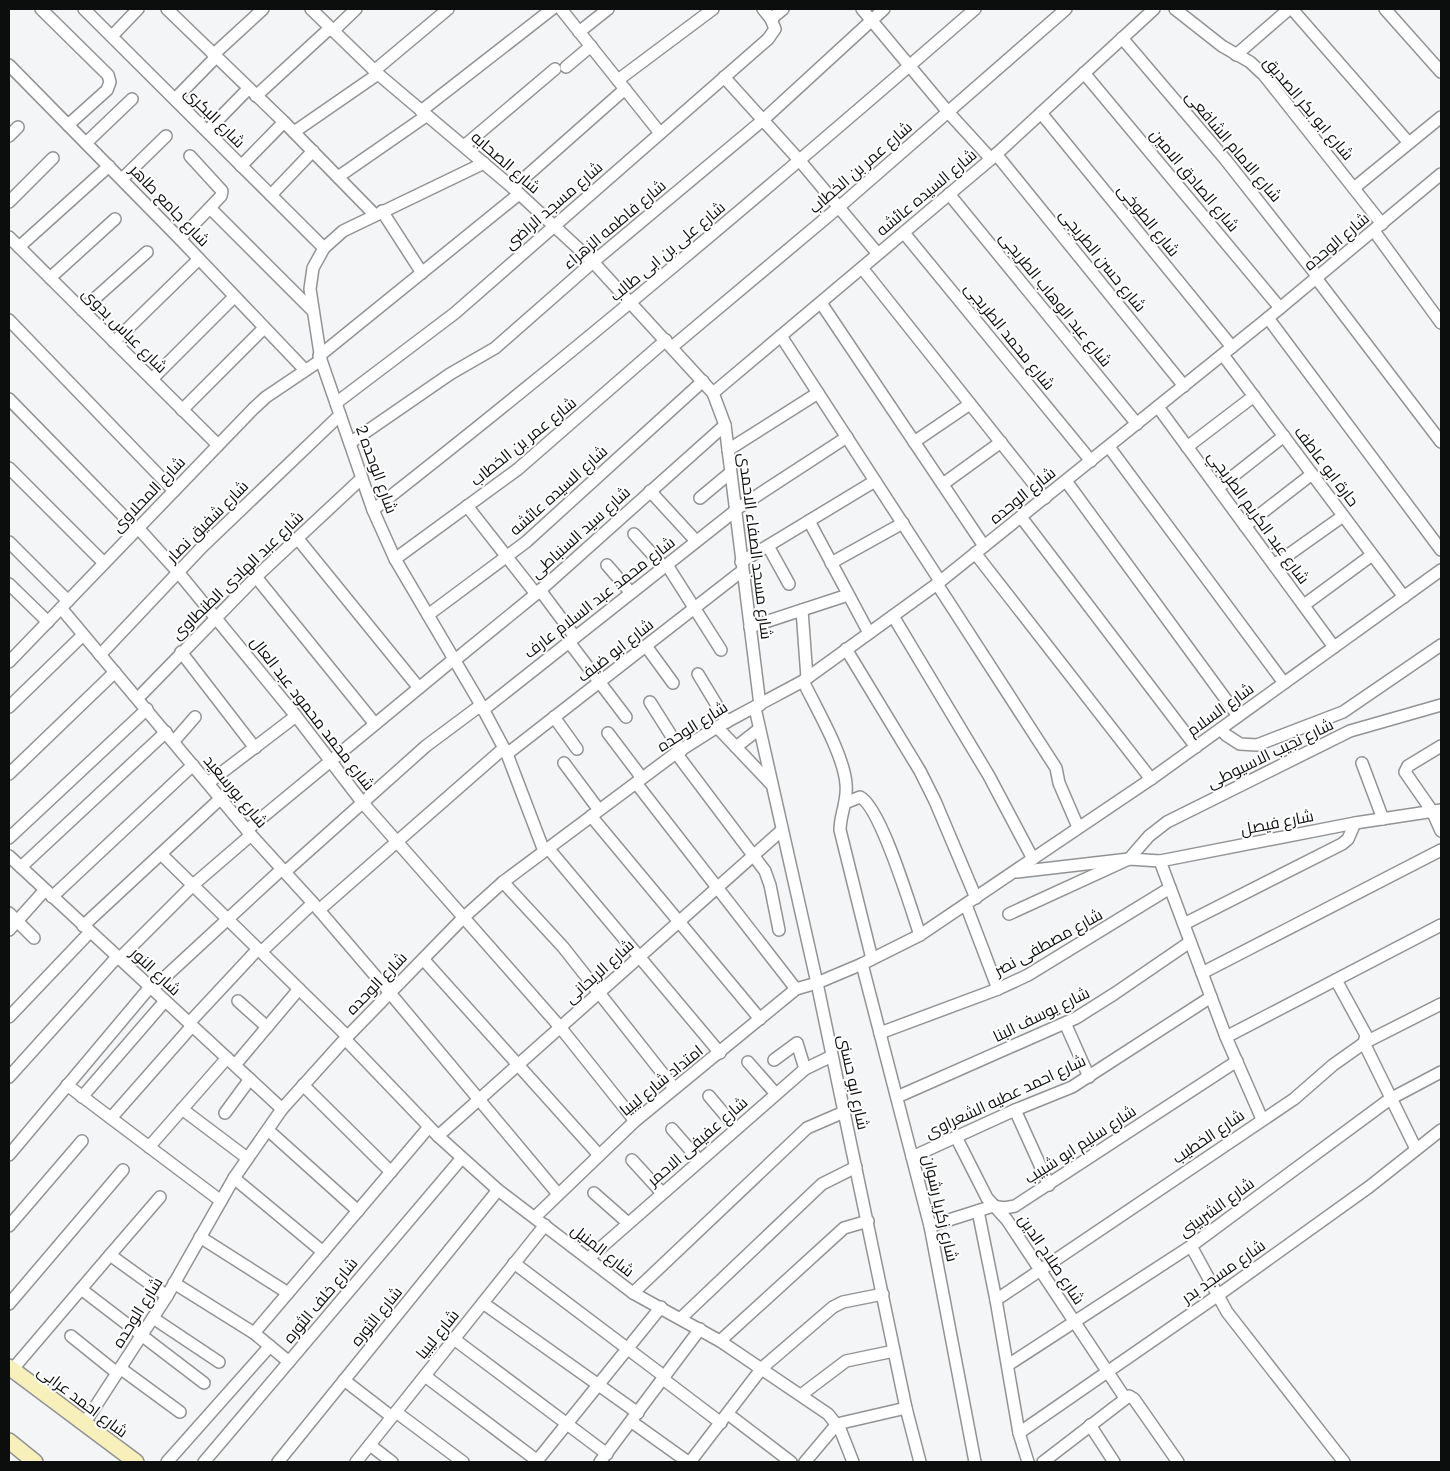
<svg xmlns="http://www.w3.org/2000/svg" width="1450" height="1471" viewBox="0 0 1450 1471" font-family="'IBM Plex Sans',Cairo,sans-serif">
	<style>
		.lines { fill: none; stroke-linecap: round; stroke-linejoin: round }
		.street-casing { stroke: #929395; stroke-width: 14 }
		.secondary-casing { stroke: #929395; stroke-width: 18 }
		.street { stroke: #fff; stroke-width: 11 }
		.secondary { stroke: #f8f0ba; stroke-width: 15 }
		.labels { text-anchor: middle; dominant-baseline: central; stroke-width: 4; stroke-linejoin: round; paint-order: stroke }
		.street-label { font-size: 16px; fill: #0c0d0d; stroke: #fff }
	</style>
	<rect width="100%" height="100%" fill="#f3f5f6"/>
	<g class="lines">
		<g class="street-casing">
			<g id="street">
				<path d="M41 9 108 75 110 82 107 90 68 125"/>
				<path d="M84 9 324 248"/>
				<path d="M167 9 284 122 374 214"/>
				<path d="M311 9 378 74 513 188 593 262 713 393 725 425 760 705"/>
				<path d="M561 9 660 133"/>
				<path d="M862 9 948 112 991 159"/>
				<path d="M1175 9 1222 46 1250 62 1264 75 1382 224"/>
				<path d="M1292 9 1409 143"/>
				<path d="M1385 9 1441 72"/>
				<path d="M771 19 783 9"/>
				<path d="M333 31 356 9"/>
				<path d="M579 32 608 9"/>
				<path d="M112 36 138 9"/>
				<path d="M1122 38 1225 159 1318 277"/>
				<path d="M213 55 263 9"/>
				<path d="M1236 55 1289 9"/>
				<path d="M9 65 180 239 305 370"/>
				<path d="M566 67 591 46"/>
				<path d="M374 71 448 9"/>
				<path d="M1084 73 1280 308"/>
				<path d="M724 77 800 161 878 254"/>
				<path d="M618 80 713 9"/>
				<path d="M256 96 330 28"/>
				<path d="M175 99 216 57"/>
				<path d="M421 111 552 9"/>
				<path d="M1041 113 1232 347"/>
				<path d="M207 131 248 89"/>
				<path d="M294 132 378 74"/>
				<path d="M9 136 18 127"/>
				<path d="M86 143 132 99"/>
				<path d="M464 146 555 69"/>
				<path d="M996 154 1184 386"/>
				<path d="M484 163 343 231 324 248 313 268 310 289 321 360 373 510 395 559 481 705 507 754 544 851"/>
				<path d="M241 166 284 122"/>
				<path d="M338 177 426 116"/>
				<path d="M122 179 166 136"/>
				<path d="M513 188 625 89"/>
				<path d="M1354 188 1441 117"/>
				<path d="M949 194 1137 424"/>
				<path d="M271 195 313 151"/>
				<path d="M9 202 53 158"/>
				<path d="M210 208 313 311"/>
				<path d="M382 211 422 273"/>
				<path d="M1374 231 1441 323"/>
				<path d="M904 233 1091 461"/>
				<path d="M9 237 218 445"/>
				<path d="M180 239 221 196 222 191 190 156"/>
				<path d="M19 247 109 166"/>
				<path d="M862 268 1045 498"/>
				<path d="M50 278 115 219"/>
				<path d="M1316 278 1441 442"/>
				<path d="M821 303 984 546"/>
				<path d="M82 310 147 252"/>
				<path d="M1268 318 1441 550"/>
				<path d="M9 320 174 491"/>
				<path d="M781 336 940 581"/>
				<path d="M114 342 199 259"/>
				<path d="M672 347 839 207 1066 9"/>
				<path d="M1223 355 1404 597"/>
				<path d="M319 356 519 194"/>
				<path d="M152 379 234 297"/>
				<path d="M713 393 991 159 1154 9"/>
				<path d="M9 399 137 530"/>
				<path d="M336 403 455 313 768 39 775 29 771 19 763 9"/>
				<path d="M1158 407 1334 647"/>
				<path d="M182 410 264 328"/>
				<path d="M914 442 970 404"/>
				<path d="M350 443 450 374 495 348 593 262 763 120 884 9"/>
				<path d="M1109 447 1284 683"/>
				<path d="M1187 447 1254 396"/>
				<path d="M728 450 818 393"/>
				<path d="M9 468 104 563"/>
				<path d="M1066 481 1238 716"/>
				<path d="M943 484 1001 442"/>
				<path d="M1218 488 1284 436"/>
				<path d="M650 491 696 541"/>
				<path d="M700 498 730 473"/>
				<path d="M467 506 536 594"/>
				<path d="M373 510C579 349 778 180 975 9"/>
				<path d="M735 510 847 437"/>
				<path d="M1021 517 1196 747"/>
				<path d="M809 521 869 633"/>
				<path d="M1245 526 1312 474"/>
				<path d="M138 528 178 572 296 716 362 802 560 1027 635 1121"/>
				<path d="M634 534 664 567"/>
				<path d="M298 539 419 688"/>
				<path d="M9 542 68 601"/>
				<path d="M768 546 789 584"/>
				<path d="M975 553 1151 779"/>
				<path d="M395 559 518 469 666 340"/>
				<path d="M741 562 875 481"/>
				<path d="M831 563 903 523"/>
				<path d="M607 565 631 593"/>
				<path d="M667 565 721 650"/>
				<path d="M1274 565 1343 516"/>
				<path d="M256 577 375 724"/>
				<path d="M9 584 48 622"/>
				<path d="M937 584 1056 768 1059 783 1078 827"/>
				<path d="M540 590 575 637"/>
				<path d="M1304 605 1372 555"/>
				<path d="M61 608 251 835 313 903 390 993 558 1194"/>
				<path d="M802 610 807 678"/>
				<path d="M428 615 526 542 703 381"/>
				<path d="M893 616 989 776 1033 859"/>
				<path d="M750 627 848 595"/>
				<path d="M569 642 626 717"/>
				<path d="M646 646 673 683"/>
				<path d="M846 649 920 771 935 801 976 898"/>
				<path d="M181 652 255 748"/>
				<path d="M100 655 202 547 340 415"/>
				<path d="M455 660 536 594 725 425"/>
				<path d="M9 662 253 409 266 397 321 360"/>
				<path d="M698 674 727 722"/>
				<path d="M803 681C816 708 844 755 846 784 848 801 840 814 840 830L872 959"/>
				<path d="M138 698 256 577 362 478"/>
				<path d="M650 702 681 751"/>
				<path d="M9 707 83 635"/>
				<path d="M755 708 817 983 906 1408 920 1462"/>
				<path d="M483 710 735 511"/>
				<path d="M554 717 577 749"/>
				<path d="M717 727 771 784"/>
				<path d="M1221 729 1226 735 1240 744 1257 745 1343 712 1441 645"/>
				<path d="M608 733 642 778"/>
				<path d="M174 741 195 717"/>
				<path d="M1441 746 1408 766 1405 772 1432 811 1441 831"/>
				<path d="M736 747 759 729"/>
				<path d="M676 753 765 871 770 885 779 930"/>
				<path d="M507 754 742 571"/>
				<path d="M564 763 599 810"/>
				<path d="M1362 763 1383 819"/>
				<path d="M9 774 115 672"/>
				<path d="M208 783 296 716"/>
				<path d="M636 783 796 989"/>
				<path d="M845 803 860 797C881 807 911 909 920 935"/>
				<path d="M591 816 760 1019"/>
				<path d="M247 830 454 659"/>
				<path d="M9 838 147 709"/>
				<path d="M548 848 720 1053"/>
				<path d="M161 854 347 1036"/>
				<path d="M9 856 282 1109"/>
				<path d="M1160 861 1226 1037 1262 1119"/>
				<path d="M21 867 166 732"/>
				<path d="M285 872 426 746 481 705"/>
				<path d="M1017 872 1129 859 1160 861 1355 823 1441 810"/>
				<path d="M503 882 563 947 674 1088"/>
				<path d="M52 897 193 765"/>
				<path d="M966 905 998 989"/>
				<path d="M319 910 504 748"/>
				<path d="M9 913 34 938"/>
				<path d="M1009 914 1129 859 1149 836 1167 822 1350 731 1441 705"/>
				<path d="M1184 924 1342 844 1348 839 1355 823"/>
				<path d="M83 926 221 798"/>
				<path d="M9 930 45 890"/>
				<path d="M261 952 313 903"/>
				<path d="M119 959 193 885 251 835"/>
				<path d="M423 959 599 1155"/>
				<path d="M862 964 930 1226 975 1462"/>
				<path d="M1202 973 1441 850"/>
				<path d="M1336 980 1366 1035 1364 1043 1416 1149"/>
				<path d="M152 989 282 869"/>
				<path d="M238 1001 267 1027"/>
				<path d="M9 1017 90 932"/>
				<path d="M189 1023 258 949"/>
				<path d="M1065 1023 1089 1077"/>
				<path d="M880 1033 998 989 1028 975 1170 888"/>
				<path d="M1226 1037 1441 925"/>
				<path d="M345 1039 438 1136 498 1190 633 1293 720 1341 828 1414 840 1429 853 1462"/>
				<path d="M774 1060 797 1043 805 1069"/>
				<path d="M748 1062 776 1094"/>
				<path d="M235 1065 299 989"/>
				<path d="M9 1077 117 957"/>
				<path d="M67 1085 221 1201"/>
				<path d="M303 1085 391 1172"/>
				<path d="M709 1096 736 1128"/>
				<path d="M82 1097 165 1001"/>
				<path d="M897 1097 1076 1018 1114 994 1190 942"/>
				<path d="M182 1109 247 1158"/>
				<path d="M1015 1110 1049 1185"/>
				<path d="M225 1113 250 1079"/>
				<path d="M111 1118 192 1026"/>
				<path d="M672 1129 699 1160"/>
				<path d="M268 1130 358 1211"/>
				<path d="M438 1136 782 830"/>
				<path d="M956 1137 987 1198 1007 1220 1125 1398"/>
				<path d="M149 1147 227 1058"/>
				<path d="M9 1155 150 987"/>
				<path d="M912 1157 1015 1110 1072 1087 1211 997"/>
				<path d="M632 1160 662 1193"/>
				<path d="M234 1178 323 1252"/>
				<path d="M594 1193 628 1223"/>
				<path d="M160 1197 110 1255 167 1296"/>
				<path d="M978 1211 996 1300 1019 1433 1028 1462"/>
				<path d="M535 1217 635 1121 796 989 817 983 862 964 920 935 1151 779 1441 570"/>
				<path d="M9 1226 82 1141"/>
				<path d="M930 1226 993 1206 1004 1208 1015 1206 1237 1061"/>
				<path d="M200 1237 288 1293"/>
				<path d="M1191 1246 1227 1312 1344 1462"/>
				<path d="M589 1258 805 1069 832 1056"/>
				<path d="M514 1263 665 1377"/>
				<path d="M174 1283 254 1333 289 1362"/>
				<path d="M81 1289 204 1383"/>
				<path d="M633 1293 807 1128 844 1112"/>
				<path d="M996 1300 1294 1099 1333 1065 1364 1043 1441 1004"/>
				<path d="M483 1303 638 1413"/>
				<path d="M9 1304 123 1170"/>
				<path d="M153 1318 219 1362"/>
				<path d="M681 1318 822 1184 856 1167"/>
				<path d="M254 1333 429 1127"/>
				<path d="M71 1336 117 1373"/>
				<path d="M454 1339 607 1454"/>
				<path d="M720 1341 844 1228 868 1221"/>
				<path d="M1008 1365 1191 1246 1390 1099 1441 1072"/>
				<path d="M120 1368 180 1412"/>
				<path d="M12 1370 110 1255"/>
				<path d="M425 1376 539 1462"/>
				<path d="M663 1379 721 1423"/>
				<path d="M344 1380 392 1417"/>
				<path d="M801 1395 846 1361 894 1351"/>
				<path d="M396 1412 463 1462"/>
				<path d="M728 1414 791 1462"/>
				<path d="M632 1422 688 1462"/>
				<path d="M84 1424 167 1296 234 1178 282 1109 345 1039 463 918 503 882 676 753 717 727 803 681 937 584 1268 318 1441 174"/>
				<path d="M1090 1425 1114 1462"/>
				<path d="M1019 1433 1217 1296 1369 1187 1441 1130"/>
				<path d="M370 1445 392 1462"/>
				<path d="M167 1462 270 1346"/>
				<path d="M204 1462 461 1159"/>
				<path d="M278 1462 498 1190"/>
				<path d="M356 1462 545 1225"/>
				<path d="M536 1462 661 1307"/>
				<path d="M600 1462 700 1329"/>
				<path d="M690 1462 762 1368 833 1307 843 1302 883 1294"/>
				<path d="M805 1462 837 1424 906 1408"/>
				<path d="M1043 1462 1129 1396 1134 1399 1178 1462"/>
			</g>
		</g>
		<g class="secondary-casing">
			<g id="secondary">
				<path d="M9 1367 136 1462"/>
				<path d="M9 1441 35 1462"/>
			</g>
		</g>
		<use href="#street" class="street"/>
		<use href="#secondary" class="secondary"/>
	</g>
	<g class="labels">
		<g class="street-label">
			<text transform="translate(1309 108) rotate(50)">شارع ابو بكر الصديق</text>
			<text transform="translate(215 117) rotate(45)">شارع البكرى</text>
			<text transform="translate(1234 146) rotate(50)">شارع الامام الشافعى</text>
			<text transform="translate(506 162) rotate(41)">شارع الصحابه</text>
			<text transform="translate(860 167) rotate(-41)">شارع عمر بن الخطاب</text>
			<text transform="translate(1195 180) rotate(50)">شارع الصادق الامين</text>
			<text transform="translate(926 192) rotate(-40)">شارع السيده عائشه</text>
			<text transform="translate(170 205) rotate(46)">شارع جامع طاهر</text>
			<text transform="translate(553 205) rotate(-41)">شارع مسجد الراضى</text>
			<text transform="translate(1149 220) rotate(51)">شارع الطوخى</text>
			<text transform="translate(614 224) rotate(-40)">شارع فاطمه الزهراء</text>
			<text transform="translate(1336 241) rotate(-40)">شارع الوحده</text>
			<text transform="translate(667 251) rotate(-40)">شارع على بن ابى طالب</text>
			<text transform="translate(1103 260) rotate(51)">شارع حسن الطريجى</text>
			<text transform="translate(1056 299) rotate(51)">شارع عبد الوهاب الطريجى</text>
			<text transform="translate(125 330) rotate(45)">شارع عباس بدوى</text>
			<text transform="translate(1010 336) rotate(51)">شارع محمد الطريجى</text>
			<text transform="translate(523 441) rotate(-39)">شارع عمر بن الخطاب</text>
			<text transform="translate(1327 466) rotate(53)">حارة ابو عاطف</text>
			<text transform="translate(377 469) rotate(70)">شارع الوحده 2</text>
			<text transform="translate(558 490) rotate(-42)">شارع السيده عائشه</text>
			<text transform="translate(148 494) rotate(-46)">شارع المحلاوى</text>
			<text transform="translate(1022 495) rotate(-39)">شارع الوحده</text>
			<text transform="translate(1259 517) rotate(54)">شارع عبد الكريم الطريجي</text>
			<text transform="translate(207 521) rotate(-45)">شارع شفيق نصار</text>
			<text transform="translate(580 532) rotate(-42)">شارع سيد السنباطى</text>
			<text transform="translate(756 546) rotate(83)">شارع مسجد الصفاء الاحمدى</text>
			<text transform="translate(237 575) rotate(-44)">شارع عبد الهادى الطنطاوى</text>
			<text transform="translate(599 597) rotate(-38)">شارع محمد عبد السلام عارف</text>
			<text transform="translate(615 650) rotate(-38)">شارع ابو ضيف</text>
			<text transform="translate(1220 709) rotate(-36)">شارع السلام</text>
			<text transform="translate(313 713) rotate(52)">شارع محمد محمود عبد العال</text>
			<text transform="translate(692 726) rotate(-32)">شارع الوحده</text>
			<text transform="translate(1270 753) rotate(-26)">شارع نجيب الاسيوطى</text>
			<text transform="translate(236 791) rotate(50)">شارع بورسعيد</text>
			<text transform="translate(1277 822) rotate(-11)">شارع فيصل</text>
			<text transform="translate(1048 942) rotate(-29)">شارع مصطفى نصر</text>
			<text transform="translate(156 971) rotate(43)">شارع النور</text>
			<text transform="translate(599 971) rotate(-42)">شارع الريحانى</text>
			<text transform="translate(376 983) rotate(-46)">شارع الوحده</text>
			<text transform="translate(1041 1014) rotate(-26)">شارع يوسف البنا</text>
			<text transform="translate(661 1080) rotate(-39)">امتداد شارع ليبيا</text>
			<text transform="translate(854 1082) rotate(78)">شارع ابو حسنى</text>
			<text transform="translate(1005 1096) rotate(-25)">شارع احمد عطيه الشعراوى</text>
			<text transform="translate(1208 1136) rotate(-34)">شارع الخطيب</text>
			<text transform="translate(697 1141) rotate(-41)">شارع عفيفى الاحمر</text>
			<text transform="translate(1080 1144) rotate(-33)">شارع سليم ابو شبيب</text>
			<text transform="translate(1216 1207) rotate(-36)">شارع الشربينى</text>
			<text transform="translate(941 1208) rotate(77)">شارع زكريا رشوان</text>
			<text transform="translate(603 1250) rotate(38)">شارع المنيل</text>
			<text transform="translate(1052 1259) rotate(56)">شارع صلاح الدين</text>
			<text transform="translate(1223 1271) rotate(-35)">شارع مسجد بدر</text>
			<text transform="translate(320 1300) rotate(-50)">شارع خلف الثوره</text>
			<text transform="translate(137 1312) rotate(-58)">شارع الوحده</text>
			<text transform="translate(376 1316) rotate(-51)">شارع الثوره</text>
			<text transform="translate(437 1334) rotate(-51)">شارع ليبيا</text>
			<text transform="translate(83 1401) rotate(37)">شارع احمد عرابى</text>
		</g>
	</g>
	<rect width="1450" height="1471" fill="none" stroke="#0c0d0d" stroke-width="20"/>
</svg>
